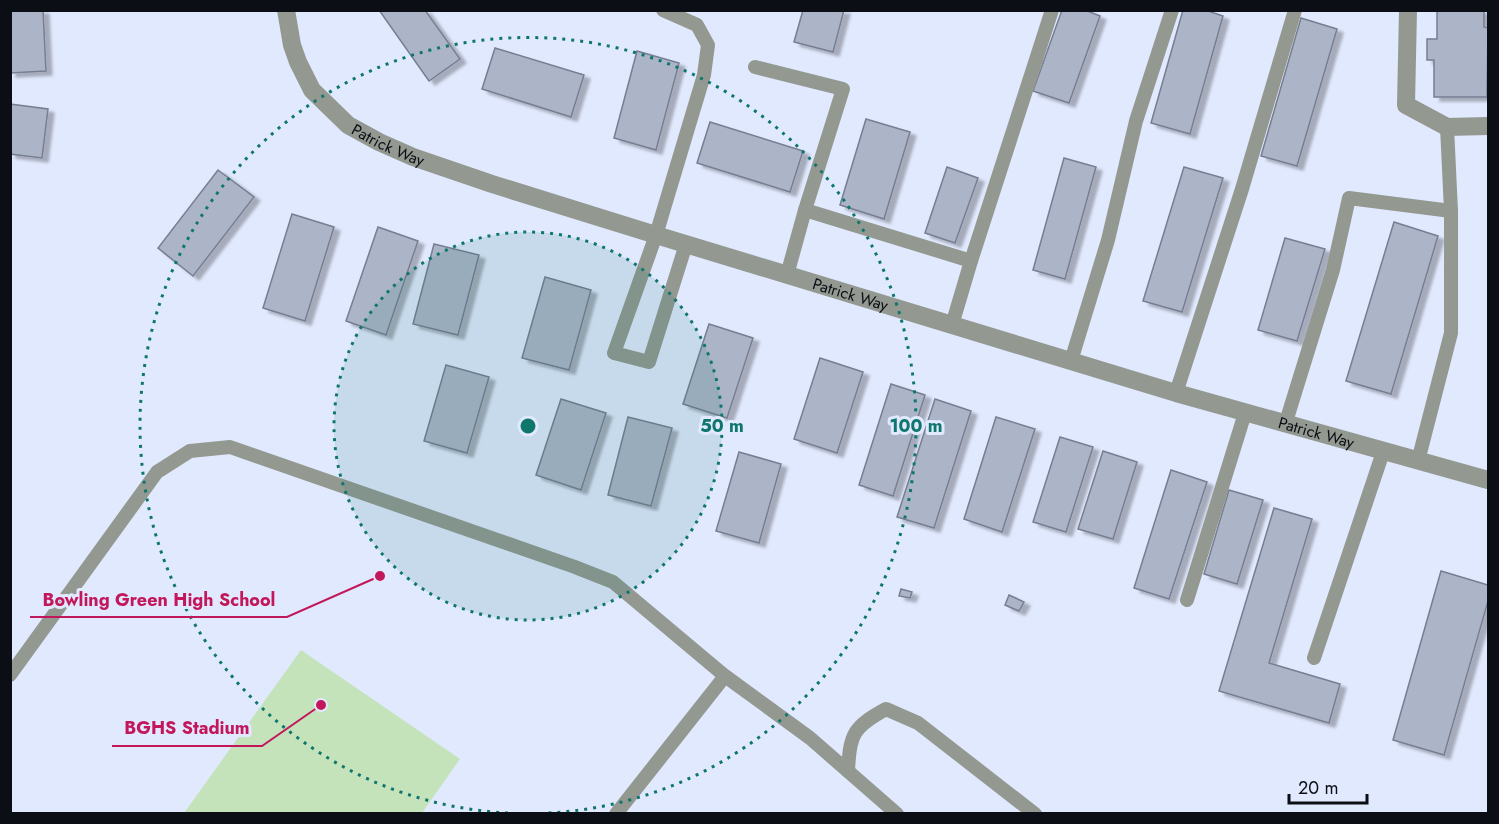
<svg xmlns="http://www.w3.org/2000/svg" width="1499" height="824" viewBox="0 0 1499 824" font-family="Jost,sans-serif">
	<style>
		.garden { fill: #c4e3bb }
		.building { fill: #acb4c8; stroke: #777e91; stroke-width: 1.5; filter: url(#shadow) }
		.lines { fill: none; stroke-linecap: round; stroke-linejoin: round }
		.lane { stroke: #939991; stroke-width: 14 }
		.street { stroke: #939991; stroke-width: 18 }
		.ring { fill: none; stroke: #0f766e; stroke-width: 3; stroke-dasharray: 3 6 }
		.labels { text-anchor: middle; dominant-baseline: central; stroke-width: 6; stroke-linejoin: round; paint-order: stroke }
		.street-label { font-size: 16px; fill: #0b0e15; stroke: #e1e9fe }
		.centre { fill: #0f766e; stroke: #e1e9fe; stroke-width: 3 }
		.ring-label { font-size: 18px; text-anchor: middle; font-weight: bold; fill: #0f766e; stroke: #e1e9fe; stroke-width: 6; stroke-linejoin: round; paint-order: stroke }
		.leader { fill: none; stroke: #c2185b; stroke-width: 2 }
		.callout-dot { fill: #c2185b; stroke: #e1e9fe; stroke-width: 2 }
		.callout-label { font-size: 18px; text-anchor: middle; font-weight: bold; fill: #c2185b; stroke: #e1e9fe; stroke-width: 6; stroke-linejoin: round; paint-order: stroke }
	</style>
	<defs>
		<filter id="shadow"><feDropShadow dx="6" dy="4" stdDeviation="1.5" flood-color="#0004"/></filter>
	</defs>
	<rect width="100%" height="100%" fill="#e1e9fe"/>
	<path class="garden" d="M301 650 460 759 422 813H184Z"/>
	<g class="building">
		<path d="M10 10H43L46 71 10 73Z"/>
		<path d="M379 10H425L460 59 429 81Z"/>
		<path d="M803 10H844L833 52 794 42Z"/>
		<path d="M1062 10H1085L1100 16 1069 103 1033 91Z"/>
		<path d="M1183 10H1205L1223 16 1190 134 1151 123Z"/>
		<path d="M1437 10H1484V27L1488 28 1487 97H1434V60H1427V39H1437Z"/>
		<path d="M1301 18 1337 29 1297 166 1261 156Z"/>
		<path d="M495 48 584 75 571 117 482 89Z"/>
		<path d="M637 51 679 63 656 150 614 138Z"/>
		<path d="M10 104 48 109 42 158 10 154Z"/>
		<path d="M866 119 910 132 884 219 840 205Z"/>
		<path d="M710 122 803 151 790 192 697 163Z"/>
		<path d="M1064 158 1096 167 1065 279 1033 270Z"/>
		<path d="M947 167 978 178 955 243 925 233Z"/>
		<path d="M1184 167 1223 178 1182 312 1143 301Z"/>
		<path d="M218 170 254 197 193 276 158 248Z"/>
		<path d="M292 214 334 227 305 321 263 308Z"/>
		<path d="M1394 222 1438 236 1391 394 1346 381Z"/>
		<path d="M378 227 418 241 386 335 346 321Z"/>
		<path d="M1285 238 1325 249 1297 341 1258 330Z"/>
		<path d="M434 244 479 255 458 335 413 324Z"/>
		<path d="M545 277 591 290 569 370 522 358Z"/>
		<path d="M709 324 753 338 727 418 683 404Z"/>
		<path d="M820 358 863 372 837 453 794 439Z"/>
		<path d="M446 365 489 377 467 453 424 441Z"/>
		<path d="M891 384 925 395 893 496 859 485Z"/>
		<path d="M561 399 606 413 581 490 536 475Z"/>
		<path d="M935 399 971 411 934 528 897 517Z"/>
		<path d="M628 417 672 428 651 506 608 495Z"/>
		<path d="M996 417 1035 429 1002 532 964 519Z"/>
		<path d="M1060 437 1093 447 1066 532 1033 522Z"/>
		<path d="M1103 451 1137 462 1113 539 1078 529Z"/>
		<path d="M739 452 781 464 759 543 716 531Z"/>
		<path d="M1171 470 1207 482 1169 599 1134 588Z"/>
		<path d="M1229 490 1263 500 1237 584 1204 574Z"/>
		<path d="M1274 508 1312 519 1269 663 1340 684 1329 723 1219 691Z"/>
		<path d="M1441 571 1488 585V601L1444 755 1393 740Z"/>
		<path d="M901 589 912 592 910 598 899 596Z"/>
		<path d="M1009 595 1024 602 1019 611 1005 605Z"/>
	</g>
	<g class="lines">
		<g class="lane">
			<path d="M663 10 697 25 708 45 704 75 656 235 614 353 649 362 686 244"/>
			<path d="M755 67 843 89 805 210 971 261 1052 10"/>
			<path d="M787 275 805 210"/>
			<path d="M952 325 971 261"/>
			<path d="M1071 361 1108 240 1136 121 1172 10"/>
			<path d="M1176 393 1242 189 1295 10"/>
			<path d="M1285 425 1333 270 1349 198 1451 211"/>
			<path d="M1418 461 1451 333V211L1447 127"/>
			<path d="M1187 600 1245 413"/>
			<path d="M1314 658 1383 452"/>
			<path d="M10 675 157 472 190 451 230 447 575 567 613 582 725 676 810 738 897 814"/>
			<path d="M848 771C850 734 853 727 886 709L918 723 1035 814"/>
			<path d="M616 814 725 676"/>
		</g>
		<g class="street">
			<path id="s1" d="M286 10 292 45 298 62 312 90 348 125 379 142 413 157 492 184 656 235 1176 393 1488 480"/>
			<path d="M1408 10 1406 105 1447 127 1488 126"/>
		</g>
	</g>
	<circle cx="528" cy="426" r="194" fill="#0f766e" fill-opacity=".12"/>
	<g class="ring">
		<circle cx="528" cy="426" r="194"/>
		<path d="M508 813A388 388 0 1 1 548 813"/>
	</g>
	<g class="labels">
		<g class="street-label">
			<text stroke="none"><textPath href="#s1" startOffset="180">Patrick Way</textPath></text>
			<text stroke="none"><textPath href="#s1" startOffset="666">Patrick Way</textPath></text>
			<text stroke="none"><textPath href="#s1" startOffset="1152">Patrick Way</textPath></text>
		</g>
	</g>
	<circle cx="528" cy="426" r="9" class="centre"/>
	<g class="ring-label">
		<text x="722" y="432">50 m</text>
		<text x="916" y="432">100 m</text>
	</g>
	<path class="leader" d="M380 576L287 617H30M321 705L262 746H112"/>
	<g class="callout-dot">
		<circle cx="380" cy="576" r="6"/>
		<circle cx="321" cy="705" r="6"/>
	</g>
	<g class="callout-label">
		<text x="159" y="606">Bowling Green High School</text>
		<text x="187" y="734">BGHS Stadium</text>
	</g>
	<rect width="1499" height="824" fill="none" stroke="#0b0e15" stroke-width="24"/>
	<path d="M1289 794v9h78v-9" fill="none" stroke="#0b0e15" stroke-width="3"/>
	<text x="1298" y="794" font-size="18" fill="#0b0e15" stroke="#e1e9fe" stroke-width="4.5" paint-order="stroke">20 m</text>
</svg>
